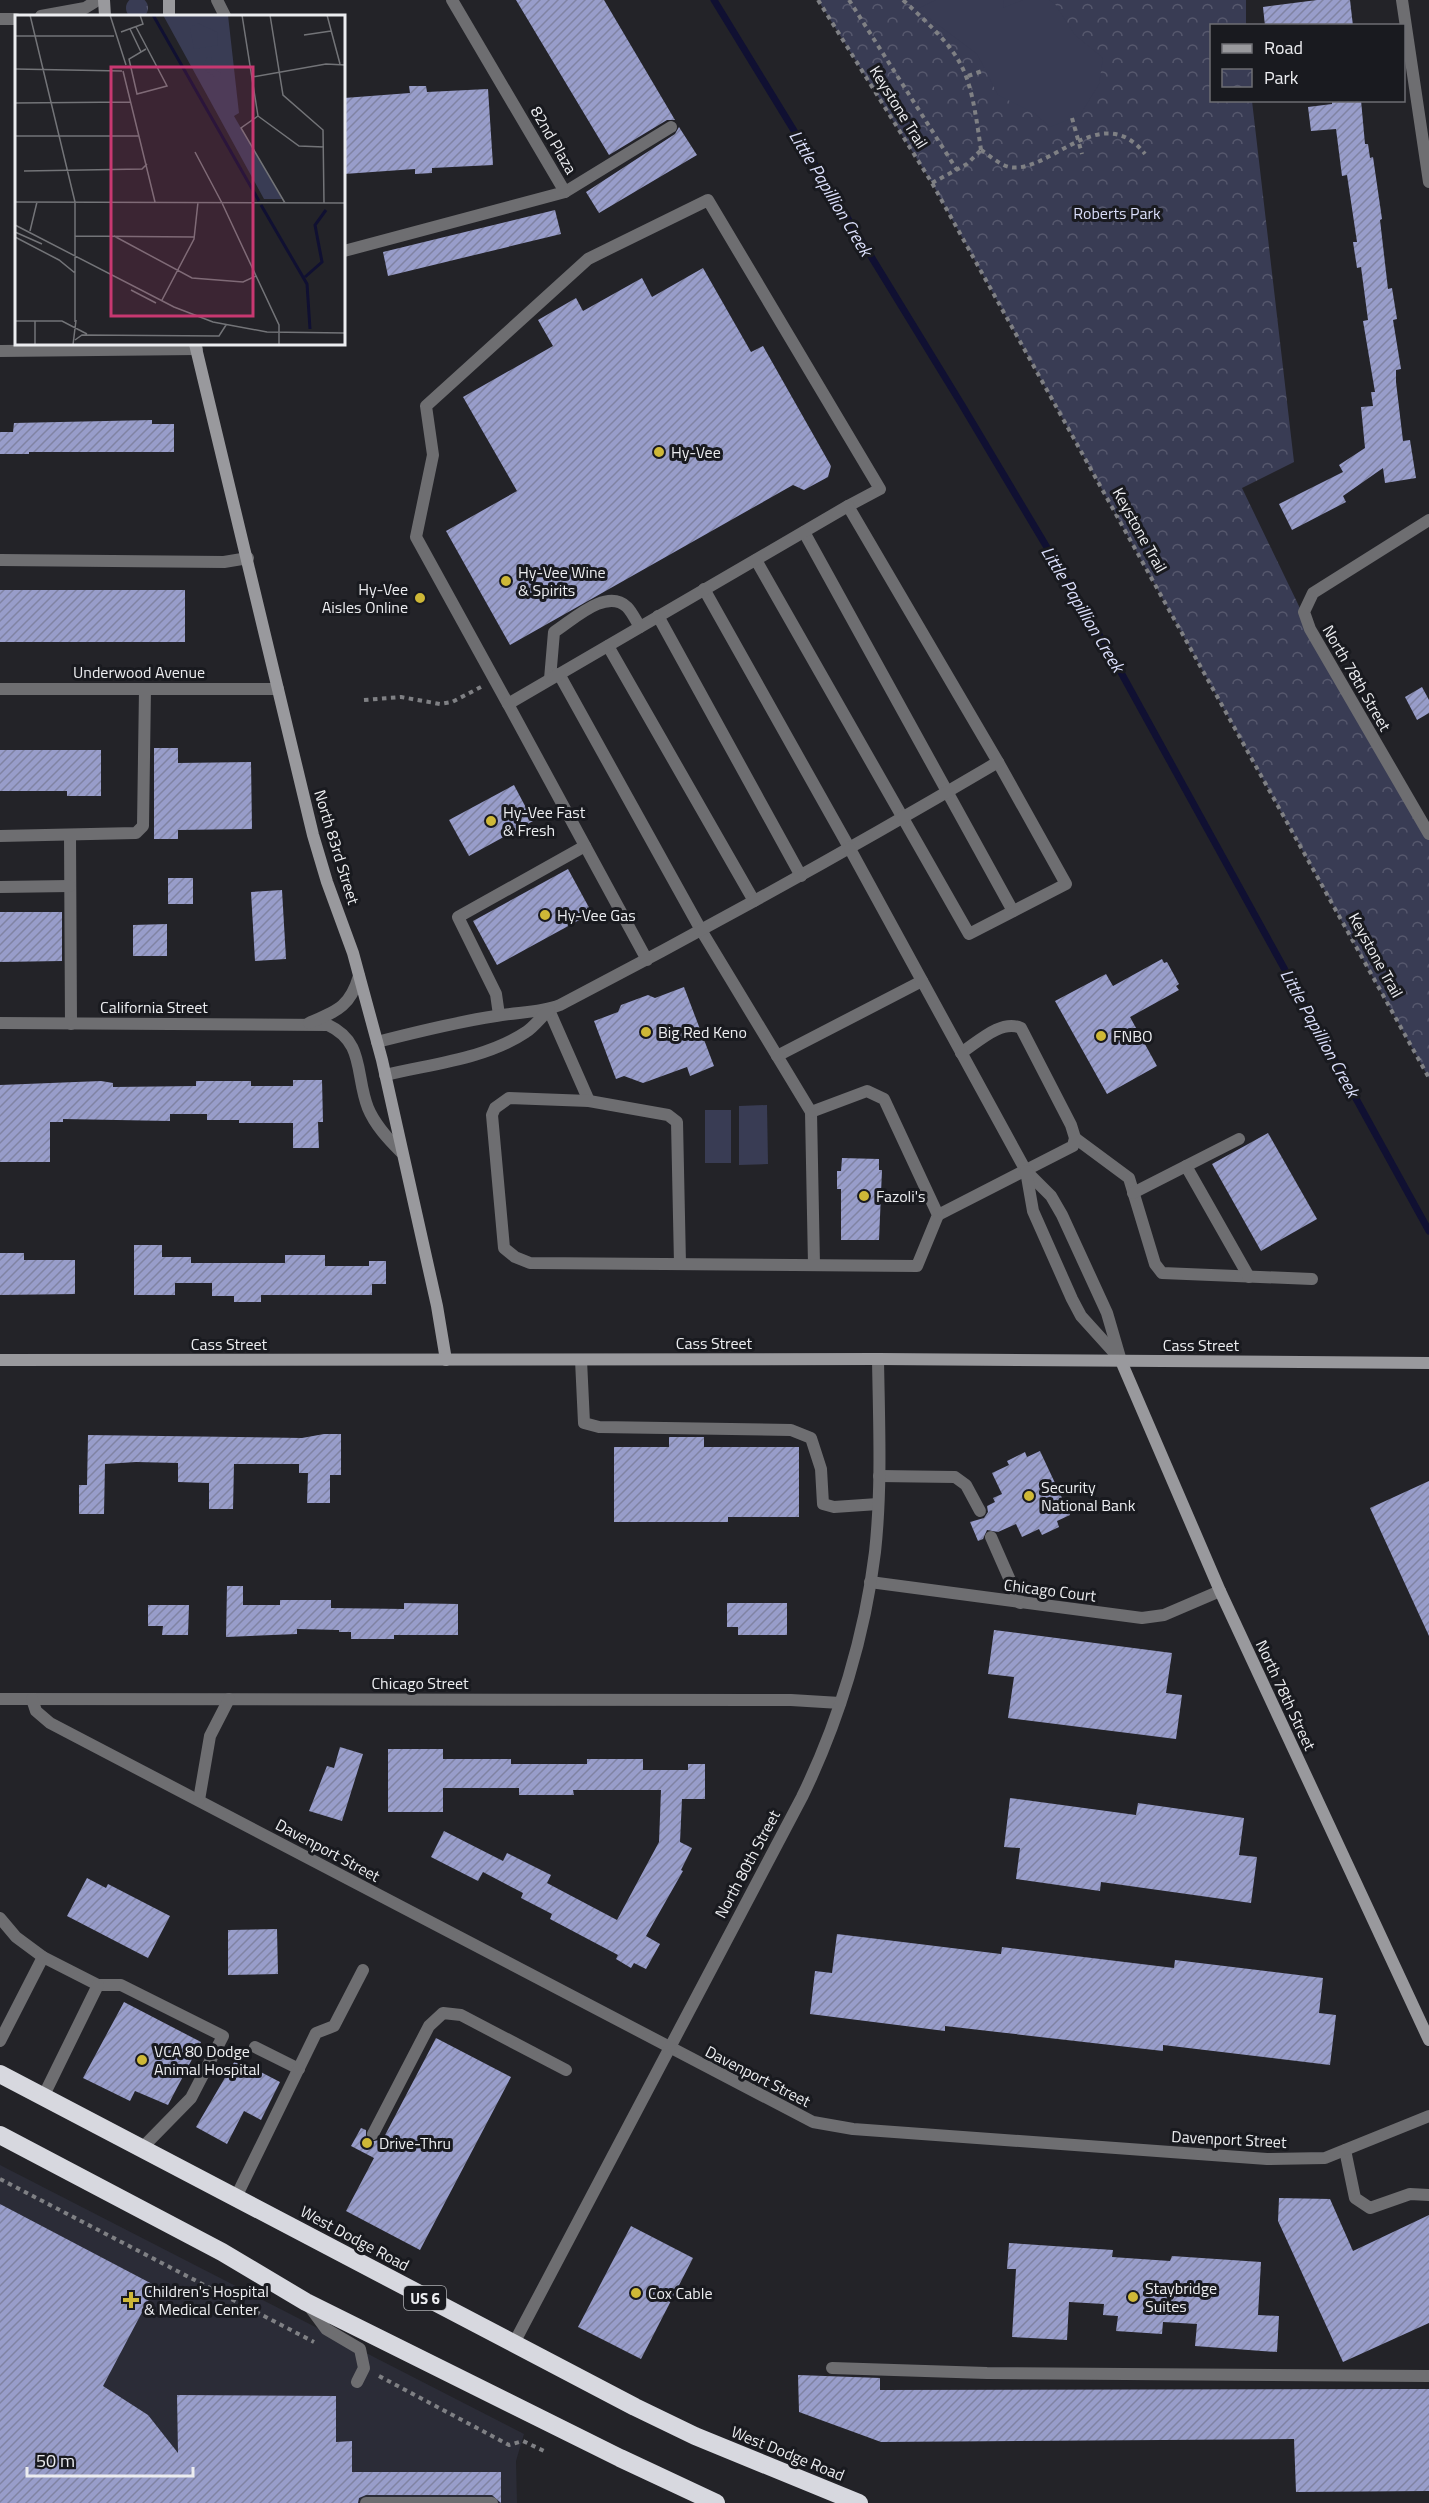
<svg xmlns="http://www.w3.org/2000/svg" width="1429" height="2503" viewBox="0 0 1429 2503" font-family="'Titillium Web',sans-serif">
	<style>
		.built { fill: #2b2c37 }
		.grass { fill: url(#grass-tufts) }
		.park { fill: url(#park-crowns) }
		.garden { fill: #393c54 }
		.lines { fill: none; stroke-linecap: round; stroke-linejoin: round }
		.stream { stroke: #101032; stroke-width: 7 }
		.building { fill: url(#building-hatch) }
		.path { stroke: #7f8084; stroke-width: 4; stroke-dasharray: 4.5 4.5; stroke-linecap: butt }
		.lane { stroke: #6e6e71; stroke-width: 12 }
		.street { stroke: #6e6e71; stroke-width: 12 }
		.secondary { stroke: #99999d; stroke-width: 12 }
		.highway { stroke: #d7d8df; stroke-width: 18 }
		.poi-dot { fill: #ceb837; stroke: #191a1f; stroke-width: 2 }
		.labels { text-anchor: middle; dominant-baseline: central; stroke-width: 6; stroke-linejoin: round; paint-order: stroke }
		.shield { fill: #191a1f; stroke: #adaeb1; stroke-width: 1.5 }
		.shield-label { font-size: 15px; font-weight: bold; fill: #ecedf0 }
		.street-label { font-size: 16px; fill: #ecedf0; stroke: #191a1f }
		.park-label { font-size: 16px; fill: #d9ddf9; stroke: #191a1f }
		.poi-label { font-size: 16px; fill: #ecedf0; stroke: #191a1f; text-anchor: start }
		.water-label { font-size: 18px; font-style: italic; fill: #dbdffb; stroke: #191a1f }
		.inset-river { fill: none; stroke: #101032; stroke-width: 3 }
		.inset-road { fill: none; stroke: #737478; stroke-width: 1.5 }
		.view { fill: #c83871; fill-opacity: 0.15; stroke: #c83871; stroke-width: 3 }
		.inset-edge { fill: none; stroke: #ecedf0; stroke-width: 3 }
	</style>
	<defs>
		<pattern id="grass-tufts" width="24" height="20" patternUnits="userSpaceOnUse" patternTransform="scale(1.5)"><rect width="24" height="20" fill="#393c54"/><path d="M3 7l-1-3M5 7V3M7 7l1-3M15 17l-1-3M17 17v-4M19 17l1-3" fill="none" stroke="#56586d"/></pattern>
		<pattern id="park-crowns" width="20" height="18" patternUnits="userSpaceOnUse" patternTransform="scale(1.5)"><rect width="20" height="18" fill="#393c54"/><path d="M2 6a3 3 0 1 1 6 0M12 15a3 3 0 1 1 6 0" fill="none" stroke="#56586d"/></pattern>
		<pattern id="building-hatch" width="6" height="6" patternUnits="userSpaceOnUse" patternTransform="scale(1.5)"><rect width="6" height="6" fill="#989dca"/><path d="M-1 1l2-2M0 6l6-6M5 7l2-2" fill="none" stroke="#8083a3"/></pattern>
	</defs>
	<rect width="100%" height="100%" fill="#232328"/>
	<path class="built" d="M0 2165 524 2434 516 2461 517 2503H0Z"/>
	<circle class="grass" cx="137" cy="8" r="11"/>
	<path class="park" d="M818 0H1246V25L1212 26V100L1252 101 1294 462 1242 488 1310 629 1429 834V1078L932 183Z"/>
	<g class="garden">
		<path d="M936 0H1004L1003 8 1023 0H1049L1055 4 1074 34 1103 58 1099 84 1080 115 1050 127 1034 113 998 95 977 54 917 9Z"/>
		<path d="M767 1105 768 1164 739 1165V1106Z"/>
		<rect x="705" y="1110" width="26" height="53"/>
	</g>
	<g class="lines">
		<path class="stream" d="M714 0 962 405 1113 658 1429 1231"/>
	</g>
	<g class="building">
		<path d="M516 0H604L675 120H667L609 155Z"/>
		<path d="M1317 0H1350L1353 26H1265L1263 7Z"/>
		<path d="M409 86H426L427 92 488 89 493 165 432 168V173L415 174V169L344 174V98L410 93Z"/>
		<path d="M1332 100H1361L1365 144H1368L1370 158 1373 157 1382 219 1380 220 1388 289 1392 288 1397 319 1393 320 1401 369 1396 370V382L1403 441 1410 440 1416 478 1385 483 1383 468 1343 496 1346 502 1292 530 1279 504 1343 472 1339 465 1365 448 1361 407 1373 406 1371 392H1375L1363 321 1368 320 1361 267 1357 268 1353 242H1357L1347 175 1342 176 1336 129 1311 131 1308 107 1332 104Z"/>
		<path d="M679 127 697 155 599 213 586 192 675 134Z"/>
		<path d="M555 210 561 234 388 276 383 252Z"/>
		<path d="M703 268 751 352 763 346 831 466 828 477 804 490 793 485 510 645 446 531 517 491 463 397 553 346 538 320 576 298 583 311 642 278 652 297Z"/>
		<path d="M152 420V424H174V452H29V454H0V432H13L14 423Z"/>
		<rect x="0" y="590" width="185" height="52"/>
		<path d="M1422 687 1429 700V713L1417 720 1405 697Z"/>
		<path d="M154 748H178V763L251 762 252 829 178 830V839H154Z"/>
		<path d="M0 750H101V796H67V791H0Z"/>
		<path d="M514 785 533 821 469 856 449 820Z"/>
		<path d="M568 869 592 913 497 965 473 921Z"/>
		<rect x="168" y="878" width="25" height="26"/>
		<path d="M282 890 286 959 255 961 251 892Z"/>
		<path d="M0 912H62V961L0 962Z"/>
		<path d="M167 924V956H133V925Z"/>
		<path d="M1162 959 1164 963 1167 962 1179 984 1176 986 1179 990 1130 1017 1157 1066 1107 1094 1055 1001 1106 974 1113 986Z"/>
		<path d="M684 987 714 1066 690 1076 687 1067 643 1083 624 1076 616 1079 594 1021 618 1012 621 1005 648 995 655 998Z"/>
		<path d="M293 1080H322L323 1122H318L319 1148H293V1123H239V1120H207V1114H170V1121L63 1119V1122H50V1162H0V1085L101 1081 113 1083V1087L196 1086V1081H251V1086H293Z"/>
		<path d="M1268 1133 1317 1219 1261 1251 1212 1164Z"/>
		<path d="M842 1158 879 1159V1170H882L879 1240H841V1189H837V1171H841Z"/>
		<path d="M134 1245H162V1257H191V1263H285V1255H325V1266H369V1261H386V1284H372V1295H261V1302H234V1296H212V1283H175V1295H134Z"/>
		<path d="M0 1253H24V1260H75V1294L0 1295Z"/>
		<path d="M324 1434H341V1475H330V1503H307L308 1473H299V1464H234L233 1509H209V1483L178 1482V1463L136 1462 105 1464 104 1514H79V1485H87L88 1435 302 1438Z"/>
		<path d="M669 1437H704V1447H799V1517H728V1522H614V1447H669Z"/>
		<path d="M1040 1451 1070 1515 1057 1521 1059 1527 1042 1535 1039 1529 1022 1537 1016 1524 998 1532 987 1530 983 1539 978 1541 970 1522 984 1518 988 1512 987 1506 995 1502 993 1498 1002 1494 992 1473 1009 1465 1007 1461 1025 1452 1027 1457Z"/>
		<path d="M1429 1481V1636L1370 1508Z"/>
		<path d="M227 1586H243V1605H280V1600H331V1608L404 1609V1603L458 1604V1635H394V1639H351V1632H339V1630L297 1629V1634L226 1637Z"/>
		<path d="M727 1603H787V1635H738V1627H727Z"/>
		<path d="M148 1605H189L188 1635H162L163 1626H148Z"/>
		<path d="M994 1630 1172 1653 1166 1693 1182 1695 1176 1739 1008 1718 1014 1677 988 1674Z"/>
		<path d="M340 1747 363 1754 342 1821 309 1811 327 1766 334 1768Z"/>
		<path d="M388 1749H443V1759H511V1764H587V1759H643V1770H688V1764H705V1799H682L680 1842 692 1848 681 1870 683 1871 646 1936 660 1944 646 1969 634 1963 631 1968 616 1959 618 1955 550 1919 552 1914 521 1898 523 1893 483 1872 478 1881 431 1857 444 1831 503 1861 507 1853 551 1875 547 1883 617 1920 659 1842 661 1790H573L574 1795H519V1788H443V1812H388Z"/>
		<path d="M1010 1798 1136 1815 1138 1803 1244 1818 1239 1855 1257 1857 1251 1903 1101 1882 1100 1891 1016 1879 1020 1848 1004 1847Z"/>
		<path d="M87 1878 106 1888 108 1884 170 1916 148 1958 67 1916Z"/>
		<path d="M277 1929 278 1974 228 1975V1930Z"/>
		<path d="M837 1934 1001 1954 1002 1947 1174 1968 1175 1960 1323 1978 1319 2013 1336 2015 1330 2065 1163 2045V2051L945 2026V2031L810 2014 815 1971 832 1973Z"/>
		<path d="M124 2002 201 2042 168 2105 135 2091 130 2101 83 2078Z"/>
		<path d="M436 2038 511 2077 420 2250 346 2211 374 2158 351 2146 361 2128 366 2130V2138L370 2142 383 2139Z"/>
		<path d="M236 2059 280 2082 261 2120 244 2111 227 2144 196 2127Z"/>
		<path d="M1279 2198 1330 2199 1353 2251 1429 2215V2323L1343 2362 1278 2221Z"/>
		<path d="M0 2204 156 2286 103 2386 148 2415 178 2453 177 2395 336 2396V2442L352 2441V2472H501V2503L492 2495H366L359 2498 358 2503H0Z"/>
		<path d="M631 2226 693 2258 641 2359 578 2327Z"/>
		<path d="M1009 2243 1113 2250 1112 2257 1170 2261 1172 2256 1261 2262 1258 2315 1279 2316 1277 2352 1195 2346 1197 2324 1163 2322 1162 2334 1116 2331 1118 2316 1103 2315 1104 2304 1069 2302 1067 2340 1012 2337 1016 2269H1007Z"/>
		<path d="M798 2375 880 2378V2390L1429 2389V2491L1296 2492 1294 2439 881 2442 799 2412Z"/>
	</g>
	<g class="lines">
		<g class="path">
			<path d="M818 0 932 183 1429 1078"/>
			<path d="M849 0 957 170"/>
			<path d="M903 0C966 58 969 66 981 150"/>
			<path d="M968 76 985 70"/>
			<path d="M1072 118 1082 154"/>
			<path d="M981 150C989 155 1000 165 1009 167 1049 175 1101 98 1145 154"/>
			<path d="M932 183 967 164 981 150"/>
			<path d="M364 700 401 697 440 704 452 702 481 687"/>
			<path d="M0 2179 314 2342"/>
			<path d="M379 2376 509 2445 523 2441 544 2451"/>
		</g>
		<g class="lane">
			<path d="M565 192 671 127"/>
			<path d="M804 532 1013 911"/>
			<path d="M0 560 224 562 248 558"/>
			<path d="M756 560 969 934 1066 884 998 762"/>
			<path d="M704 589 850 849"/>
			<path d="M658 616 801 876"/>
			<path d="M608 646 754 901"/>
			<path d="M559 674 701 930 811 1112 814 1265"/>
			<path d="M550 679 554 632C572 621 606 587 627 607 632 612 636 621 640 627"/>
			<path d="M508 704 416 537 433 455 426 406 588 259 708 200 880 489 848 506"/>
			<path d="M70 835 71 1024"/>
			<path d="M0 836 136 833 143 826 145 689"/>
			<path d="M0 887 70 886"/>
			<path d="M549 1010 589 1101"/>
			<path d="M499 1015 496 994 458 917 585 846"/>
			<path d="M377 1042C416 1032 456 1022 496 1016 517 1012 540 1013 560 1005 708 928 854 847 998 762L848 506 508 704 647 960"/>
			<path d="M777 1056 922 981"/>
			<path d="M385 1075C430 1064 486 1059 526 1032 534 1027 541 1017 549 1010"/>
			<path d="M1075 1138 1129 1178 1155 1264 1162 1273 1312 1279"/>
			<path d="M1186 1166 1239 1139"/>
			<path d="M1133 1193 1186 1166 1249 1277"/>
			<path d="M938 1215 1073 1146 1075 1138 1071 1125 1021 1028C1001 1019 978 1042 961 1053"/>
			<path d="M680 1264 677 1122 668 1115 589 1101 509 1098 495 1108 492 1115 504 1248 515 1257 530 1263 917 1266 938 1215 884 1099 867 1091 811 1112"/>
			<path d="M581 1360 584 1423 599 1427 791 1430 811 1438 821 1469 823 1504 834 1507 878 1504"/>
			<path d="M879 1476 955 1477 966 1485 980 1511"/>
			<path d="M991 1537 1020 1603"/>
			<path d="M870 1582 1142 1618 1164 1615 1220 1591"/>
			<path d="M0 1918 16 1937 43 1957"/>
			<path d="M0 2041 43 1957 98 1985H121L223 2036 191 2098 142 2148"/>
			<path d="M255 2047 299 2069"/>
			<path d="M43 2097 98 1985"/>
			<path d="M373 2134 429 2026 443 2013 461 2015 566 2070"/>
			<path d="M1345 2150 1355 2198 1370 2208 1410 2194 1429 2195"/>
			<path d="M236 2197 316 2033 334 2026 363 1970"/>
			<path d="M309 2306 326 2329 360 2349 364 2368 357 2382"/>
			<path d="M832 2368 987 2373 1429 2376"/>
			<path d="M366 2503H492"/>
		</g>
		<g class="street">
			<path d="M217 0 225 16"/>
			<path d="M1402 0 1429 182"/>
			<path d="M41 16 85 8 98 0"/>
			<path d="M0 19H16"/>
			<path d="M344 251 565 192 452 0"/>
			<path d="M0 351 197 349"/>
			<path d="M1429 520 1313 593 1304 612 1310 629 1429 834"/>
			<path d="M0 689H278"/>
			<path d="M850 849 1026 1171 1051 1196 1062 1215 1107 1313 1121 1361"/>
			<path d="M0 1023 328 1025C365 1042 355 1075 368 1108 375 1125 388 1139 401 1152"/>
			<path d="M309 1023C337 1011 350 1007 359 976"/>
			<path d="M1026 1171 1033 1211 1072 1299 1081 1316 1119 1358"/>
			<path d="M0 1699 791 1700 840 1703"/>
			<path d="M32 1699 36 1711 50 1723 813 2122 853 2129 1267 2159 1325 2158 1429 2116"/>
			<path d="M199 1800 210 1736 229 1699"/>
			<path d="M513 2345 802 1797C839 1721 865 1635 875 1552 882 1488 879 1423 878 1359"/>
		</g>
		<g class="secondary">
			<path d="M104 0 105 16"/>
			<path d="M169 16V0"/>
			<path d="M195 344 313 835 327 882 353 953 382 1060 437 1306 446 1360"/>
			<path d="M0 1360 878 1359 1429 1363"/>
			<path d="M1121 1361 1220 1591 1429 2040"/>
		</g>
		<g class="highway">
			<path d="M0 2074 635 2407 695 2436 859 2503"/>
			<path d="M0 2135 222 2252 306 2302 620 2458 716 2503"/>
		</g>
	</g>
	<g class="poi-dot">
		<circle cx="659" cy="452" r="6"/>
		<circle cx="506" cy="581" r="6"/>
		<circle cx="420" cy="598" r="6"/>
		<circle cx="491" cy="821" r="6"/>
		<circle cx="545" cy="915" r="6"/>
		<circle cx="646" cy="1032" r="6"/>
		<circle cx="1101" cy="1036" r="6"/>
		<circle cx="864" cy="1196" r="6"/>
		<circle cx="1029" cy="1496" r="6"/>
		<circle cx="142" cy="2060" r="6"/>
		<circle cx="367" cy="2143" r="6"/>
		<circle cx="636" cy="2293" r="6"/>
		<circle cx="1133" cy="2297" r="6"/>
		<path d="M128 2291h6v6h6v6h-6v6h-6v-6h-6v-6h6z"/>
	</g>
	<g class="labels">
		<rect class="shield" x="404" y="2286" width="42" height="24" rx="4.5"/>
		<g class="shield-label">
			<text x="425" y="2298">US 6</text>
		</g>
		<g class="street-label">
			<text transform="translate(899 107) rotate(58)">Keystone Trail</text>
			<text transform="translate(554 140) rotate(60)">82nd Plaza</text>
			<text transform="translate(1140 530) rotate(61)">Keystone Trail</text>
			<text x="139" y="672">Underwood Avenue</text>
			<text transform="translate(1357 678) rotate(60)">North 78th Street</text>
			<text transform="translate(337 847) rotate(73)">North 83rd Street</text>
			<text transform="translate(1376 955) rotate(61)">Keystone Trail</text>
			<text x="154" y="1007">California Street</text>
			<text x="714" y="1343">Cass Street</text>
			<text x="229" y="1344">Cass Street</text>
			<text x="1201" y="1345">Cass Street</text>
			<text transform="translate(1050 1590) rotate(7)">Chicago Court</text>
			<text x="420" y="1683">Chicago Street</text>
			<text transform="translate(1286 1695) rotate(65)">North 78th Street</text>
			<text transform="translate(328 1850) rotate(28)">Davenport Street</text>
			<text transform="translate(747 1864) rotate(-62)">North 80th Street</text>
			<text transform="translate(758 2076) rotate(27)">Davenport Street</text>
			<text transform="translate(1229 2139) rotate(3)">Davenport Street</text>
			<text transform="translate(355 2238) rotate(28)">West Dodge Road</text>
			<text transform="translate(788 2453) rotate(22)">West Dodge Road</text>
		</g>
		<g class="park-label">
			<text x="1117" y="213">Roberts Park</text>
		</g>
		<g class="poi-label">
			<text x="671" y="452">Hy-Vee</text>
			<text x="518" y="572">Hy-Vee Wine<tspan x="518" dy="18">&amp; Spirits</tspan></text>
			<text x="408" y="589" text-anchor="end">Hy-Vee<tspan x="408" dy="18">Aisles Online</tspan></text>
			<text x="503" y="812">Hy-Vee Fast<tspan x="503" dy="18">&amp; Fresh</tspan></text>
			<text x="557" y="915">Hy-Vee Gas</text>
			<text x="658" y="1032">Big Red Keno</text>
			<text x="1113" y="1036">FNBO</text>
			<text x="876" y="1196">Fazoli's</text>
			<text x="1041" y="1487">Security<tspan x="1041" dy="18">National Bank</tspan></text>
			<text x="154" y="2051">VCA 80 Dodge<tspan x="154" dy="18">Animal Hospital</tspan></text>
			<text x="379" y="2143">Drive-Thru</text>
			<text x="1145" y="2288">Staybridge<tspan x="1145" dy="18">Suites</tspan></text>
			<text x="144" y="2291">Children's Hospital<tspan x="144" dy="18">&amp; Medical Center</tspan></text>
			<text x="648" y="2293">Cox Cable</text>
		</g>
		<g class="water-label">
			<text transform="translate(831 193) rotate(59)">Little Papillion Creek</text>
			<text transform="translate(1083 609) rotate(59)">Little Papillion Creek</text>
			<text transform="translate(1320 1033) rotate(61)">Little Papillion Creek</text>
		</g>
	</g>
	<g transform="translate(15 15)">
		<rect width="330" height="330" fill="#232328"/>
		<path d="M148 0H213L224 98 219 101 267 184H249Z" fill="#393c54"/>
		<path d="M182 8 202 17 203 30 179 34 175 13ZM192 42 197 43 196 53 206 58 203 64 187 53Z" fill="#393c54"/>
		<path class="inset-river" d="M138 0 244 186M246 190 292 269 295 314M290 262 307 247 300 210 311 195"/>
		<path class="inset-road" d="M15 0 60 187M95 0 111 50M227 0 243 101M255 0 268 80 308 115 309 188M312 0 325 49M121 12 152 71 122 79 114 44 131 34M115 14 126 37M106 17 128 9 125 0M289 20 316 16M0 21H99M0 54 107 56M108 56 140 187M237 62 311 49 330 50M0 88 115 87M243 101 226 113 270 188M243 101 284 131 309 132M0 121H124M180 137 207 188M9 156 127 154 132 149M0 187 330 188M60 187V307M207 188 264 310V330M0 210 159 292 198 307 252 317 330 318M15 216 22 187M0 217 27 229M60 221 179 222M99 221 177 263 228 267 241 261M0 222 44 245 60 258M116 275 141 288M147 285 179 224 183 187M0 306H47L72 319M20 306V330M60 325 67 320 204 321 211 310M58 330 61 305"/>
		<path class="view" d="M96 52H238V301H96Z"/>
		<rect width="330" height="330" class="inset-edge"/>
	</g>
	<rect x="1210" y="24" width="195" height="78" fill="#191a1f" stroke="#6d6e73" stroke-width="1.5"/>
	<rect x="1222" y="44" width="30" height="9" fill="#99999d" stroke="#6d6e73" stroke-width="1.5"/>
	<text x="1264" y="54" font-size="18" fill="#ecedf0">Road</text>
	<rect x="1222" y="69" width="30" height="18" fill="url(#park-crowns)" stroke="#6d6e73" stroke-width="1.5"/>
	<text x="1264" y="84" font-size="18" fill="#ecedf0">Park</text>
	<path d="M27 2467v9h166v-9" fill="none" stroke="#ecedf0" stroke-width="3"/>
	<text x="36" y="2467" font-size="18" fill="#ecedf0" stroke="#191a1f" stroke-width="4.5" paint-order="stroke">50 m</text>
</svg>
